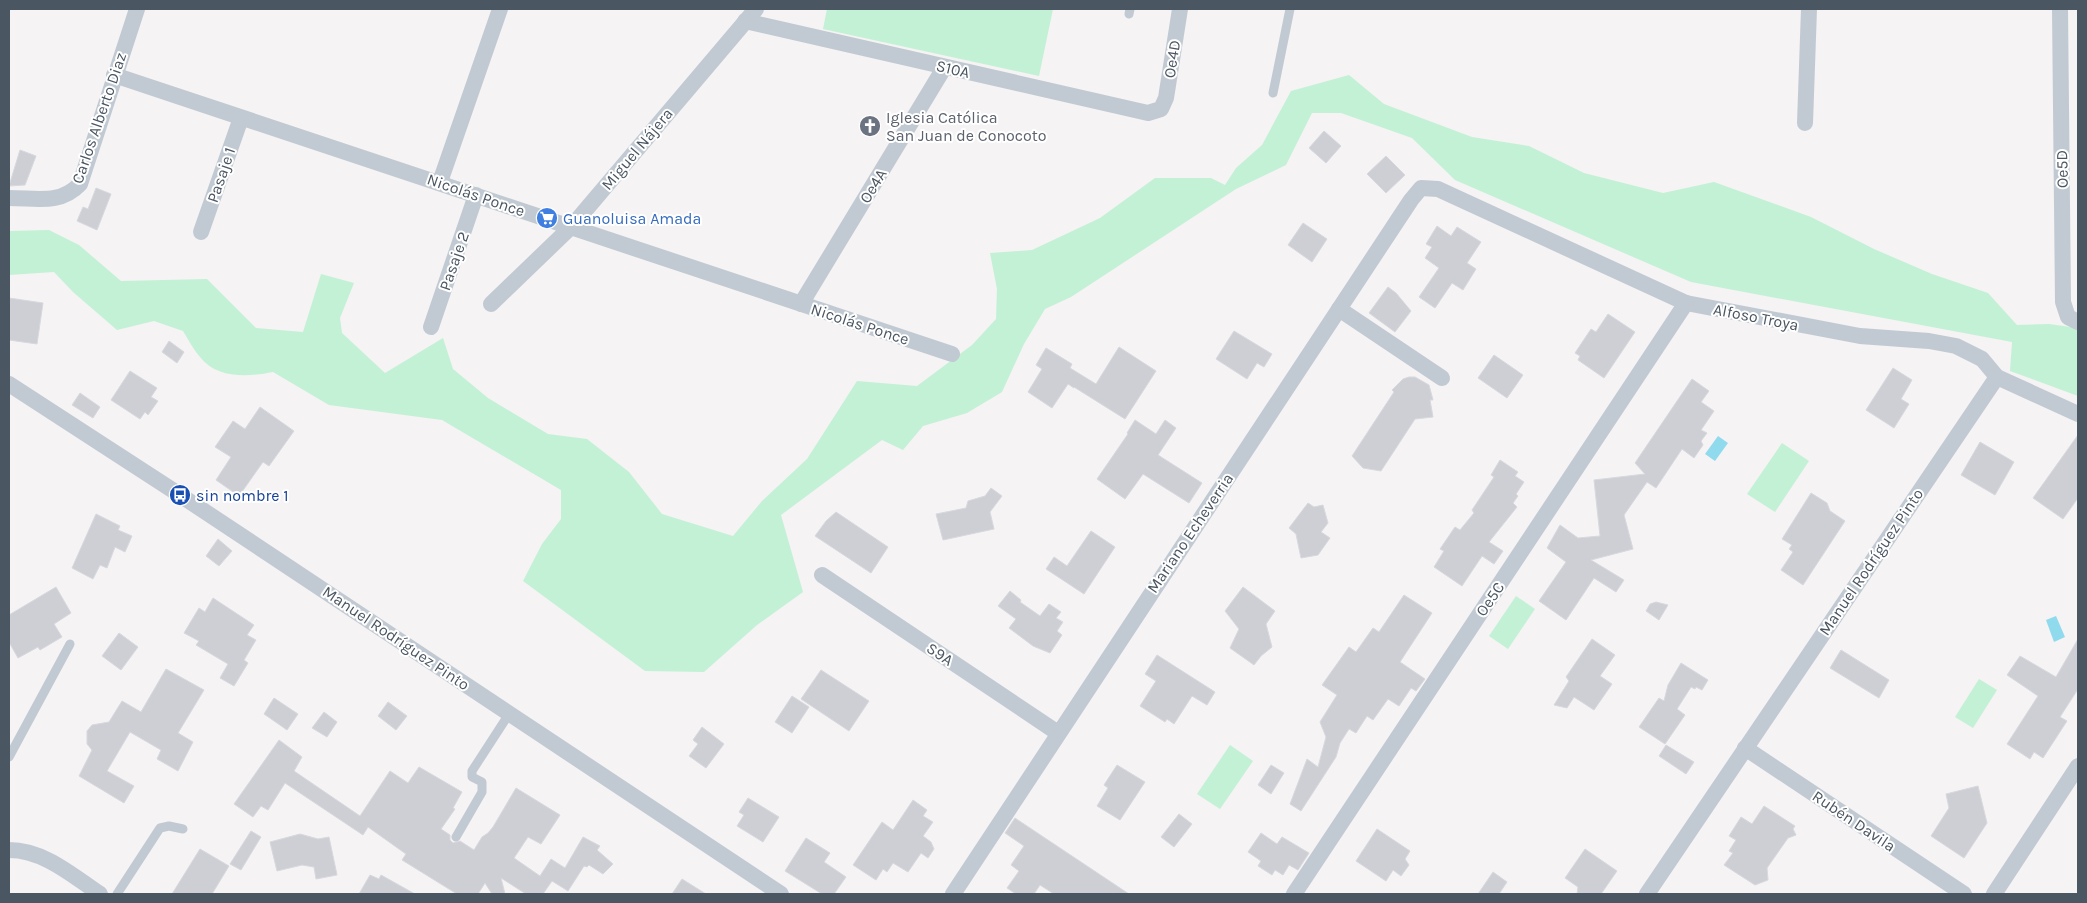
<svg xmlns="http://www.w3.org/2000/svg" width="2087" height="903" viewBox="0 0 2087 903" font-family="Karla,sans-serif">
	<style>
		.green { fill: #c3f1d5 }
		.water { fill: #90daee }
		.building { fill: #cdcfd5; stroke: #d7d9de }
		.lines { fill: none; stroke-linecap: round; stroke-linejoin: round }
		.service { stroke: #c1cad2; stroke-width: 9 }
		.minor { stroke: #c1cad2; stroke-width: 16 }
		.labels { text-anchor: middle; dominant-baseline: central; stroke-width: 4; stroke-linejoin: round; paint-order: stroke }
		.street-label { font-size: 16px; fill: #4a5661; stroke: #fff }
		.worship-label { font-size: 16px; fill: #5b616d; stroke: #fff; text-anchor: start }
		.shop-label { font-size: 16px; fill: #366cbe; stroke: #fff; text-anchor: start }
		.transit-label { font-size: 16px; fill: #164399; stroke: #fff; text-anchor: start }
	</style>
	<rect width="100%" height="100%" fill="#f5f3f3"/>
	<g class="green">
		<path d="M827 9H1053L1039 76 823 29Z"/>
		<path d="M1349 75 1384 104 1472 137 1529 146 1584 173 1663 193 1714 182 1811 217 1874 249 1932 274 1988 293 2017 325 2049 324 2078 328V396L2010 371 2012 342 1691 282 1455 180 1412 138 1341 113H1312L1286 165 1236 189 1071 297 1045 309 1024 344 1002 392 967 413 923 426 903 450 882 440 781 515 803 592 757 625 704 672 645 671 523 581 542 544 561 519V490L442 420 329 405 273 372C248 377 217 379 200 357 193 349 188 339 183 331L154 321 117 330 73 292 54 272 9 275V231L49 230 79 245 121 281 207 279 256 328 303 332 321 274 354 283 340 318 342 333 385 373 443 338 453 369 488 398 548 434 587 439 629 472 662 514 733 536 762 501 807 459 857 381 917 386 972 345 996 319 997 289 990 253 1032 250 1100 218 1155 178H1211L1225 185 1236 168 1262 145 1291 91Z"/>
		<path d="M1782 443 1809 461 1775 512 1747 494Z"/>
		<path d="M1516 596 1535 609 1508 649 1489 636Z"/>
		<path d="M1979 679 1997 690 1973 728 1955 717Z"/>
		<path d="M1230 745 1253 761 1220 809 1197 794Z"/>
	</g>
	<g class="water">
		<path d="M1718 436 1728 443 1715 461 1705 454Z"/>
		<path d="M2056 616 2065 637 2054 642 2046 620Z"/>
	</g>
	<g class="building">
		<path d="M1324 131 1341 146 1326 163 1309 148Z"/>
		<path d="M20 150 36 156 25 185 9 186Z"/>
		<path d="M1386 156 1405 175 1386 193 1367 174Z"/>
		<path d="M96 188 111 194 97 230 77 221 83 207 88 209Z"/>
		<path d="M1303 223 1327 239 1312 262 1288 245Z"/>
		<path d="M1437 226 1451 236 1457 227 1481 242 1467 263 1476 269 1463 290 1452 283 1435 308 1419 297 1439 268 1425 258 1432 247 1426 244Z"/>
		<path d="M1388 287 1396 293 1411 311 1395 332 1369 313Z"/>
		<path d="M9 298 43 303 37 344 9 340Z"/>
		<path d="M1608 314 1635 332 1604 378 1578 360 1580 356 1575 353 1591 329 1596 332Z"/>
		<path d="M1234 331 1272 354 1264 367 1257 363 1247 379 1216 359Z"/>
		<path d="M169 341 184 352 177 363 162 352Z"/>
		<path d="M1119 347 1156 371 1125 419 1074 387V388L1068 384 1052 408 1028 392 1042 369 1036 365 1046 348 1072 364 1070 368 1096 384Z"/>
		<path d="M1494 355 1523 375 1507 398 1478 378Z"/>
		<path d="M1893 368 1912 380 1901 399 1909 404 1894 428 1866 410Z"/>
		<path d="M130 371 157 388 151 397 158 401 148 415 145 412 140 419 111 400Z"/>
		<path d="M1409 377H1415L1429 385 1433 400H1430L1433 417 1415 419 1381 471 1363 468 1352 456 1394 392 1392 390 1403 379Z"/>
		<path d="M1692 379 1709 391 1701 402 1714 411 1701 430 1707 433 1701 441 1703 445 1694 458 1682 449 1656 488 1647 482 1624 515 1633 549 1591 560 1624 580 1616 592 1594 578 1566 620 1539 601 1566 562 1547 548 1560 525 1578 538 1600 536 1594 480 1645 474 1635 463Z"/>
		<path d="M80 393 100 407 93 418 72 405Z"/>
		<path d="M260 407 294 431 269 466 263 462 239 496 216 480 231 457 215 447 233 421 245 429Z"/>
		<path d="M1135 420 1156 434 1165 420 1176 428 1158 455 1202 483 1189 503 1143 474 1125 499 1097 479 1128 434 1127 433Z"/>
		<path d="M2078 435V498L2063 519 2033 498Z"/>
		<path d="M1980 442 2014 462 1995 495 1961 475Z"/>
		<path d="M1500 460 1518 472 1515 476 1524 482 1516 494 1518 496 1513 503 1517 507 1489 542 1503 551 1494 564 1482 556 1462 586 1434 567 1444 551 1440 549 1455 527 1460 530 1474 513 1472 510 1494 477 1491 475Z"/>
		<path d="M991 488 1002 496 990 512 994 529 943 540 936 514 966 508 968 501 985 496Z"/>
		<path d="M1811 493 1827 503 1830 511 1845 521 1803 585 1781 570 1793 552 1789 549 1792 545 1782 539Z"/>
		<path d="M1308 503 1314 507 1323 505 1328 523 1321 532 1330 538 1318 555 1301 558 1296 534 1289 528Z"/>
		<path d="M836 512 888 547 871 573 815 536 826 521Z"/>
		<path d="M96 514 120 526 118 530 132 536 125 552 115 547 107 568 100 565 93 579 72 568Z"/>
		<path d="M1091 531 1115 547 1084 594 1046 569 1054 557 1067 566Z"/>
		<path d="M218 539 232 551 219 566 206 556Z"/>
		<path d="M56 587 71 613 54 624 62 637 40 650 38 647 18 658 9 642V615Z"/>
		<path d="M1243 587 1275 611 1266 624 1272 647 1261 656 1254 665 1230 648 1239 629 1225 611Z"/>
		<path d="M1010 591 1021 600 1020 602 1040 616 1049 604 1061 612 1056 618 1063 622 1057 631 1062 635 1050 653 1033 646 1009 628 1016 619 998 606Z"/>
		<path d="M1404 595 1432 613 1400 662 1425 679 1416 691 1411 688 1399 706 1388 699 1373 720 1367 716 1356 733 1349 729 1340 743 1336 757 1301 811 1290 804 1307 759 1318 767 1326 737 1320 722 1337 695 1322 685 1349 647 1356 652 1373 628 1379 632Z"/>
		<path d="M213 598 254 625 247 635 256 640 244 660 248 663 234 686 220 678 228 664 196 645 199 641 184 633 199 608 205 612Z"/>
		<path d="M1656 602 1668 605 1659 620 1646 611 1650 604Z"/>
		<path d="M119 633 138 647 121 670 102 656Z"/>
		<path d="M1592 639 1615 655 1600 676 1612 684 1594 710 1574 697 1567 708 1554 705 1569 681 1566 677Z"/>
		<path d="M2078 639V689L2060 717 2067 721 2043 758 2034 752 2030 759 2007 744 2038 696 2007 675 2020 656 2056 677Z"/>
		<path d="M1841 650 1889 680 1879 698 1830 668Z"/>
		<path d="M1157 655 1215 692 1207 705 1192 696 1174 724 1167 719 1165 722 1140 706 1156 681 1145 674Z"/>
		<path d="M1681 663 1708 680 1702 690 1696 687 1695 689 1691 687 1677 709 1685 715 1665 744 1639 727 1659 698 1664 701 1668 685Z"/>
		<path d="M166 669 204 690 178 733 193 742 178 771 157 759 161 750 130 732 107 771 134 786 124 803 79 776 92 750 87 744V731L92 725 109 722 122 701 141 712Z"/>
		<path d="M821 670 869 701 849 731 801 699Z"/>
		<path d="M792 696 809 707 792 733 775 722Z"/>
		<path d="M274 698 298 714 287 730 264 714Z"/>
		<path d="M388 702 407 716 396 730 378 716Z"/>
		<path d="M324 712 337 722 327 737 312 728Z"/>
		<path d="M702 727 724 744 706 768 689 756 698 744 693 740Z"/>
		<path d="M279 740 302 757 294 771 360 816 390 771 408 783 419 767 462 792 453 808 455 809 441 829 450 835V840L453 843 460 841 474 850 482 837 488 833 493 827 516 788 560 815 541 844 528 837 514 858 540 876 551 859 565 868 583 837 600 846 597 850 613 864 603 874 589 865 587 867 584 866 568 891 552 881 543 894H526L501 878 505 894H492L485 883 478 894H457L402 860 406 854 368 827 363 835 285 783 268 810 261 806 253 817 234 804Z"/>
		<path d="M1666 745 1694 762 1686 774 1659 756Z"/>
		<path d="M1117 765 1145 782 1120 820 1097 806 1108 788 1104 785Z"/>
		<path d="M1271 765 1284 773 1271 794 1258 785Z"/>
		<path d="M1978 786 1987 823 1964 858 1931 836 1949 808 1946 794Z"/>
		<path d="M748 798 779 817 763 842 737 826 744 815 739 812Z"/>
		<path d="M913 800 927 810 923 816 933 822 923 836 931 842 934 849 928 858 921 853 908 872 893 863 887 872 883 869 876 880 853 865 882 822 893 830Z"/>
		<path d="M1764 806 1795 826 1793 829 1796 835 1788 838 1767 868 1768 880 1755 885 1724 865 1733 853 1729 851 1736 840 1729 836 1741 817 1752 824Z"/>
		<path d="M1179 814 1192 824 1174 847 1161 837Z"/>
		<path d="M1015 818 1129 894H1054L1040 885 1034 894H1016L1007 888 1019 871 1011 865 1024 846 1005 833Z"/>
		<path d="M1377 829 1410 851 1405 859 1409 865 1401 876 1393 870 1386 881 1356 861Z"/>
		<path d="M251 831 261 837 241 870 230 864Z"/>
		<path d="M1261 833 1277 844 1282 837 1309 853 1298 870 1289 865 1283 875 1275 870 1272 875 1258 866 1261 861 1248 852Z"/>
		<path d="M300 834 318 839 329 837 337 875 316 879 314 867 302 865 277 871 270 842Z"/>
		<path d="M806 838 830 853 824 862 846 877 834 894H822L785 871Z"/>
		<path d="M200 849 229 866 212 894H172Z"/>
		<path d="M1585 849 1617 871 1601 894H1577L1578 887 1565 878Z"/>
		<path d="M1493 872 1507 882 1499 894H1478Z"/>
		<path d="M370 875 379 879 381 875 415 894H359Z"/>
		<path d="M682 879 706 894H672Z"/>
	</g>
	<g class="lines">
		<g class="service">
			<path d="M1129 14 1130 9"/>
			<path d="M1273 93 1290 9"/>
			<path d="M9 757 70 644"/>
			<path d="M456 837 482 792V782L472 777V771L509 714"/>
			<path d="M117 894 160 828 169 826 183 829"/>
		</g>
		<g class="minor">
			<path d="M2060 9 2063 302 2068 317 2078 322"/>
			<path d="M745 21 1148 113 1161 109 1166 98 1180 9"/>
			<path d="M114 75 952 354"/>
			<path d="M1805 123 1809 9"/>
			<path d="M440 182 500 9"/>
			<path d="M9 198C37 198 60 205 80 184L137 9"/>
			<path d="M201 232 241 118"/>
			<path d="M491 304 572 226 756 9"/>
			<path d="M801 304 944 68"/>
			<path d="M1339 309 1442 378"/>
			<path d="M431 327 476 195"/>
			<path d="M9 384 180 495 781 894"/>
			<path d="M822 575 1058 733"/>
			<path d="M1745 748 1964 894"/>
			<path d="M9 850C44 850 73 876 100 894"/>
			<path d="M953 894 1411 200 1421 188 1438 189 1686 303 1860 336 1929 341 1956 346 1982 359 1997 377 2078 414"/>
			<path d="M1294 894 1686 303"/>
			<path d="M1647 894 1997 377"/>
			<path d="M1994 894 2078 766"/>
		</g>
	</g>
	<defs>
		<g id="church-disc" transform="scale(1.125)"><circle r="9.5" fill="#6b7280" stroke="#fff"/><path d="M-1.2-6h2.4v3.5h3.3v2.4h-3.3V6h-2.4V-.1h-3.3v-2.4h3.3Z" fill="#fff"/></g>
		<g id="supermarket-disc" transform="scale(1.125)"><circle r="9.5" fill="#3f7fe0" stroke="#fff"/><path d="M-6-5.5h2.5l.6 2H6L4.5 2H-2.5L-4.4-4H-6ZM-1.5 3.2a1.3 1.3 0 1 0 .1 0ZM3 3.2a1.3 1.3 0 1 0 .1 0Z" fill="#fff"/></g>
		<g id="bus-disc" transform="scale(1.125)"><circle r="9.5" fill="#1a4fb4" stroke="#fff"/><path d="M-5-6H5V4H4V6H2V4H-2V6H-4V4H-5ZM-3.5-4V0h7V-4ZM-3.5 1.2v1.5H-2V1.2ZM2 1.2v1.5H3.5V1.2Z" fill="#fff"/></g>
	</defs>
	<g fill-rule="evenodd">
		<use href="#church-disc" x="870" y="126"/>
		<use href="#supermarket-disc" x="547" y="218"/>
		<use href="#bus-disc" x="180" y="495"/>
	</g>
	<g class="labels">
		<g class="street-label">
			<text transform="translate(1172 59) rotate(-81)">Oe4D</text>
			<text transform="translate(953 69) rotate(13)">S10A</text>
			<text transform="translate(99 118) rotate(-71)">Carlos Alberto Diaz</text>
			<text transform="translate(637 149) rotate(-50)">Miguel Nájera</text>
			<text transform="translate(2062 169) rotate(-91)">Oe5D</text>
			<text transform="translate(221 175) rotate(-71)">Pasaje 1</text>
			<text transform="translate(873 186) rotate(-59)">Oe4A</text>
			<text transform="translate(476 195) rotate(19)">Nicolás Ponce</text>
			<text transform="translate(454 261) rotate(-71)">Pasaje 2</text>
			<text transform="translate(1756 317) rotate(11)">Alfoso Troya</text>
			<text transform="translate(860 324) rotate(18)">Nicolás Ponce</text>
			<text transform="translate(1190 533) rotate(-56)">Mariano Echeverria</text>
			<text transform="translate(1871 562) rotate(-56)">Manuel Rodríguez Pinto</text>
			<text transform="translate(1490 599) rotate(-56)">Oe5C</text>
			<text transform="translate(396 638) rotate(34)">Manuel Rodríguez Pinto</text>
			<text transform="translate(940 654) rotate(34)">S9A</text>
			<text transform="translate(1854 821) rotate(34)">Rubén Davila</text>
		</g>
		<g class="worship-label">
			<text x="886" y="117">Iglesia Católica<tspan x="886" dy="18">San Juan de Conocoto</tspan></text>
		</g>
		<g class="shop-label">
			<text x="563" y="218">Guanoluisa Amada</text>
		</g>
		<g class="transit-label">
			<text x="196" y="495">sin nombre 1</text>
		</g>
	</g>
	<rect width="2087" height="903" fill="none" stroke="#4a5661" stroke-width="20"/>
</svg>
